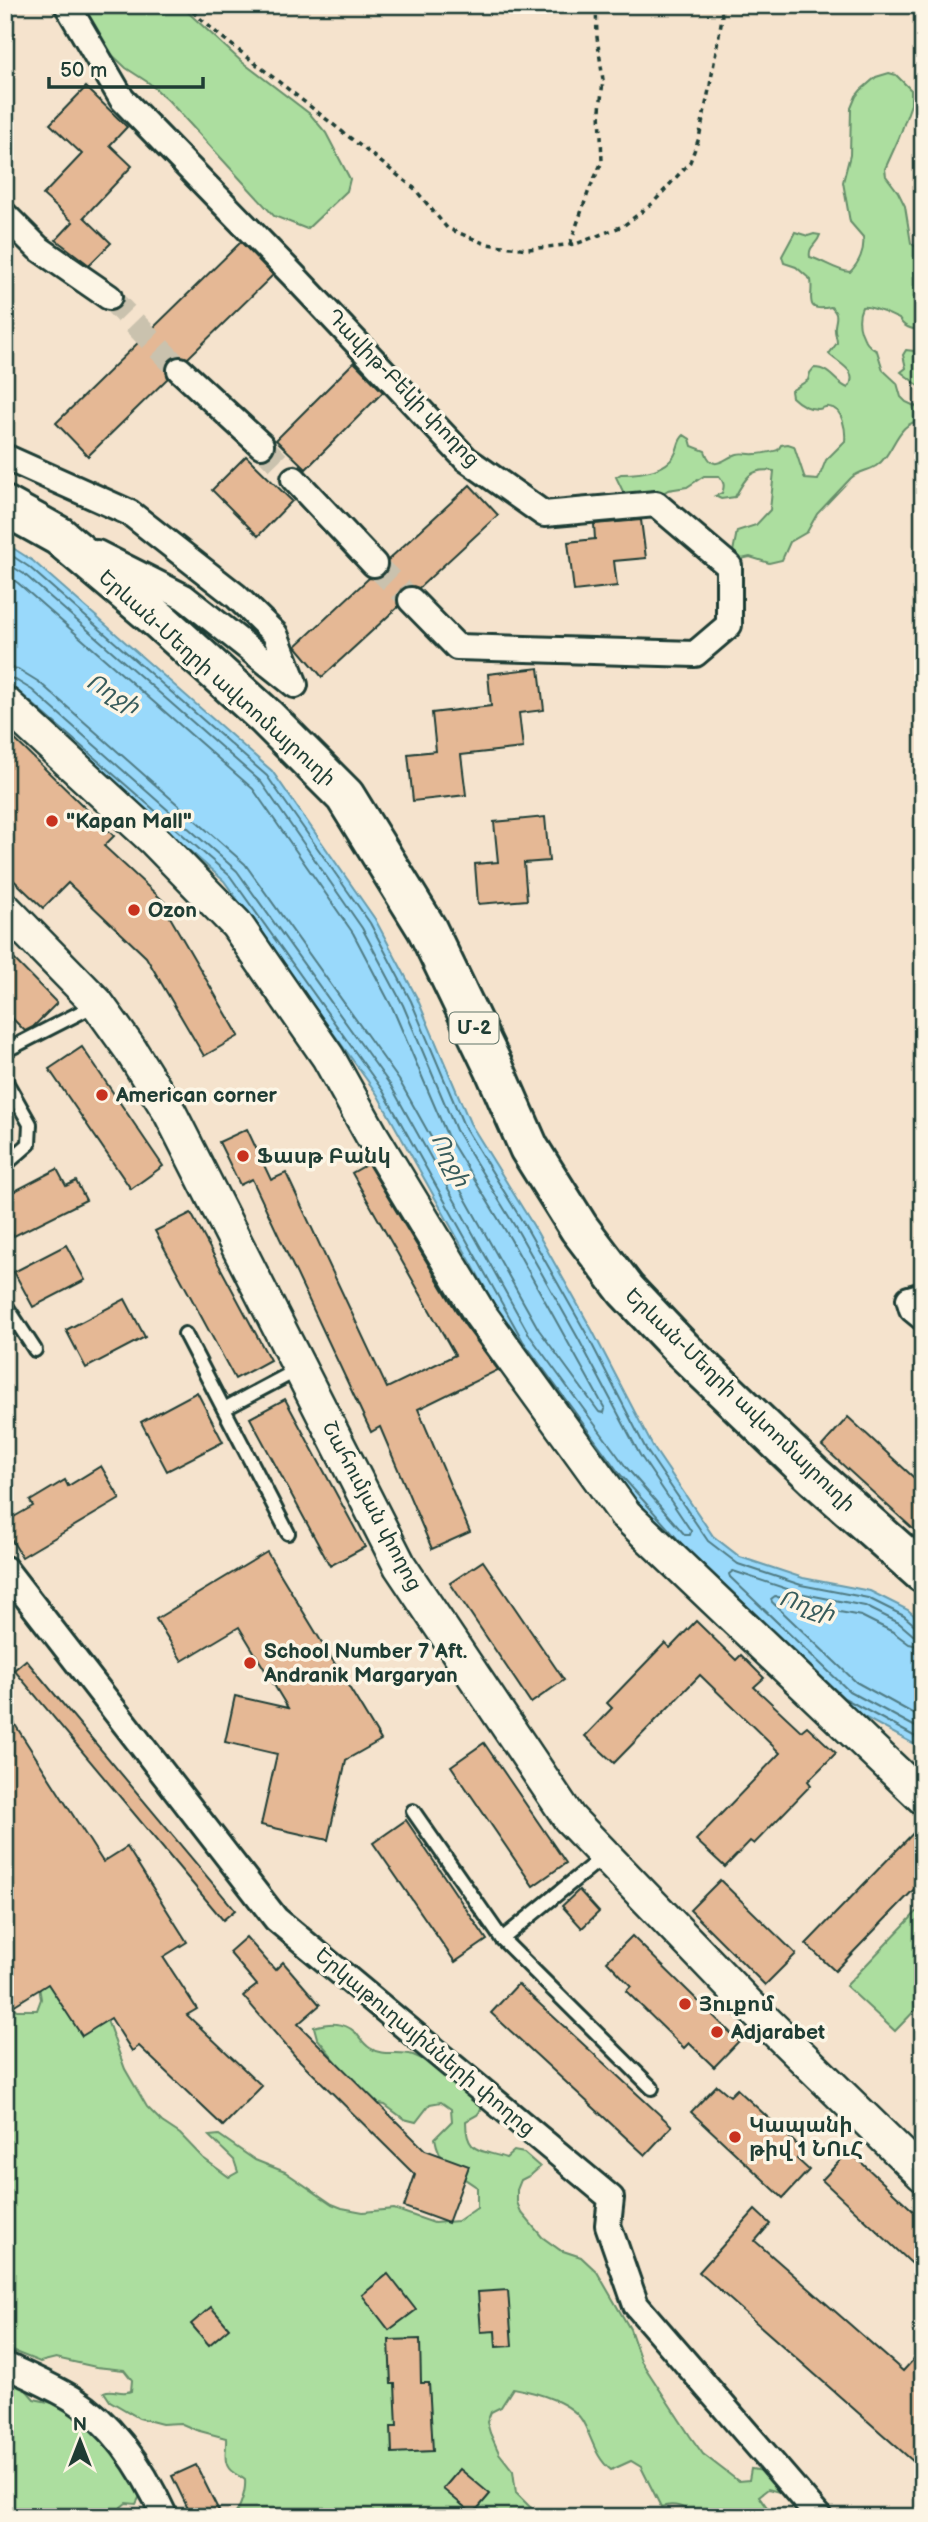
<svg xmlns="http://www.w3.org/2000/svg" width="928" height="2522" viewBox="0 0 928 2522" font-family="'Balsamiq Sans','Noto Sans Armenian',sans-serif">
	<style>
		.green { fill: #acde9f; stroke: #668e6a; stroke-width: 2 }
		.water { fill: #99d9fb; stroke: #689bab; stroke-width: 2 }
		.lines { fill: none; stroke-linecap: round; stroke-linejoin: round }
		.shore { stroke: #507b84; stroke-width: 2 }
		.building { fill: #e5b895; stroke: #1f3d34; stroke-width: 2 }
		.minor-tunnel { stroke: #cac2ae; stroke-width: 24; stroke-dasharray: 24 12; stroke-linecap: butt }
		.service-casing { stroke: #1f3d34; stroke-width: 18 }
		.minor-casing { stroke: #1f3d34; stroke-width: 30 }
		.tertiary-casing { stroke: #1f3d34; stroke-width: 37 }
		.trunk-casing { stroke: #1f3d34; stroke-width: 44 }
		.path { stroke: #1f3d34; stroke-width: 3.5; stroke-dasharray: 5 5; stroke-linecap: butt }
		.service { stroke: #fcf5e5; stroke-width: 12 }
		.minor { stroke: #fcf5e5; stroke-width: 24 }
		.tertiary { stroke: #fcf5e5; stroke-width: 32 }
		.trunk { stroke: #fcf5e5; stroke-width: 38 }
		.poi-dot { fill: #c8321e; stroke: #fcf5e5; stroke-width: 2.5 }
		.labels { text-anchor: middle; dominant-baseline: central; stroke-width: 7; stroke-linejoin: round; paint-order: stroke }
		.shield { fill: #fcf5e5; stroke: #617469; stroke-width: 2 }
		.shield-label { font-size: 19px; font-weight: bold; fill: #1f3d34 }
		.street-label { font-size: 21px; fill: #1f3d34; stroke: #fcf5e5 }
		.poi-label { font-size: 21px; font-weight: bold; fill: #1f3d34; stroke: #fcf5e5; text-anchor: start }
		.water-label { font-size: 23px; font-style: italic; fill: #375c5c; stroke: #fcf5e5 }
	</style>
	<rect width="100%" height="100%" fill="#f5e3cd"/>
	<filter id="ink" filterUnits="userSpaceOnUse"><feTurbulence type="fractalNoise" baseFrequency=".0143" numOctaves="2"/><feDisplacementMap in="SourceGraphic" scale="14" xChannelSelector="R" yChannelSelector="G"/><feConvolveMatrix kernelMatrix="1 2 1 2 8 2 1 2 1" color-interpolation-filters="sRGB"/></filter>
	<g filter="url(#ink)">
		<g class="green">
			<path d="M69 5H180L242 62 310 114 326 133 350 179 347 191 307 229 274 216 168 100 149 83 126 68 86 30Z"/>
			<path d="M889 73 896 75 911 90V104L899 138 885 169 886 176 898 192 905 206 911 243 923 253V330C913 330 904 328 899 319 890 315 871 305 862 307 855 322 862 344 877 351L883 370 897 383 901 397 906 402 923 410V421C896 420 895 454 876 466 868 471 859 471 851 478L817 514 807 532 790 542 782 560 769 563 750 557 737 560 732 557 737 531 756 525 770 510 774 471C751 467 745 478 735 497L721 499 715 496 722 493C725 486 724 482 719 476H704L687 487 668 490 651 501 630 506 616 477 621 474C638 474 664 472 674 456 679 448 677 441 684 435L690 439 692 446 705 451C713 474 724 458 737 454 743 452 749 455 755 454 763 454 770 452 778 450L781 445 788 444 794 446 805 479 818 480 826 460 845 441C846 431 843 408 829 407 825 406 822 409 818 409 809 409 799 404 792 397L791 391 808 380 810 373 814 368C831 368 835 383 848 388 860 371 839 364 829 354L837 343C837 337 834 332 835 326 836 317 839 315 831 307 802 313 814 297 811 280L796 267 784 263 782 256 795 232 808 236 814 234 820 235C817 245 808 246 810 257 824 261 836 271 850 272 859 263 865 250 863 237L850 222 843 182 850 155 851 108 856 96 861 90 876 77Z"/>
			<path d="M906 350 914 351 923 363V389L901 372 906 368 903 355Z"/>
			<path d="M923 1905V2002L895 2031 846 1986Z"/>
			<path d="M47 1979 107 2020 125 2069 147 2107 162 2122 180 2134 203 2158 229 2177 238 2172 234 2160 209 2136 219 2135 255 2160 285 2172 332 2204 342 2208 363 2212 394 2209 434 2223 458 2221 477 2208V2187C457 2174 439 2164 435 2138L452 2121 451 2109 441 2102 430 2104 416 2122 404 2119 385 2105 374 2103 363 2095 317 2038 314 2027C328 2023 343 2021 355 2032 360 2037 363 2044 370 2048 382 2057 399 2050 413 2055 434 2063 467 2091 484 2106L477 2115 466 2121C466 2155 481 2149 506 2158L514 2151 524 2153 540 2167 531 2175 521 2180 517 2190V2202L521 2212 542 2237 560 2250 581 2257 597 2272 630 2329 641 2361 690 2436 703 2454 738 2481 749 2480 751 2469 770 2472 779 2492 768 2489 759 2496 774 2517H696C687 2506 673 2503 661 2507L641 2467 631 2461 611 2470C596 2458 593 2441 584 2424 574 2402 535 2392 513 2388L501 2407 491 2412 487 2422 490 2433 499 2453 513 2471 516 2493 540 2517H233C241 2508 246 2490 245 2480 242 2477 238 2476 234 2473 221 2465 227 2450 226 2438L196 2430 180 2423 162 2424 139 2418 110 2401 104 2392C113 2388 121 2395 131 2391L132 2380 124 2370 96 2367 56 2358 40 2362 5 2348V2003L17 2010H37L41 1999 39 1987Z"/>
			<path d="M5 2375 27 2385V2391L34 2399 67 2406 110 2445 141 2494 136 2504 126 2503 121 2507 125 2517H5Z"/>
		</g>
		<path class="water" d="M5 543 33 561 272 771 375 919 417 998 470 1123 533 1225 592 1330 653 1447 713 1536 740 1557 803 1578 870 1591 908 1610 923 1623V1749L840 1704 676 1548 613 1477 517 1345 377 1094 224 881 22 702 5 691Z"/>
		<g class="lines">
			<g class="shore">
				<path d="M5 551 29 567 267 776 370 923 411 1001 464 1126 527 1229 586 1333 647 1451 708 1541 738 1564 801 1585 868 1598 904 1616 917 1627 923 1628"/>
				<path d="M5 562 24 574 261 782 362 928 403 1005 456 1130 519 1233 578 1338 640 1455 691 1531 690 1535H685L626 1467 530 1336 391 1086 237 871 32 690 14 679 5 677"/>
				<path d="M5 574 18 583 253 789 353 933 393 1009 447 1135 510 1238 605 1409 604 1413 599 1412 539 1330 399 1080 245 864 39 682 18 669 5 667"/>
				<path d="M18 691 230 876 383 1091 523 1341 619 1473 681 1543 844 1698 923 1741"/>
				<path d="M923 1636 913 1635 899 1623 865 1606 799 1593 733 1571 729 1574 730 1577 849 1691 923 1731"/>
				<path d="M923 1647 909 1644 893 1632 861 1616 797 1604 775 1596 771 1599 772 1602 856 1682 923 1719"/>
			</g>
		</g>
		<g class="building">
			<path d="M86 87 127 127 110 145 132 166 84 217 111 243 89 265 56 240 73 222 43 195 82 154 50 124Z"/>
			<path d="M241 242 273 275 188 358 176 356 170 359 165 367 168 378 88 456 56 423Z"/>
			<path d="M354 362 383 392 306 469 276 440Z"/>
			<path d="M246 456 292 501 258 536 212 490Z"/>
			<path d="M470 485 498 515 419 588 408 586 401 589 397 597 398 607 322 677 296 646 369 578 377 579 384 575 388 569V560Z"/>
			<path d="M641 520 646 558 614 561 617 586 574 591 568 542 595 539 594 524Z"/>
			<path d="M539 668 544 710 519 713 523 748 461 755 466 795 413 801 408 754 436 751 432 713 491 706 488 674Z"/>
			<path d="M5 730 114 836 104 846 171 908 167 912 239 1036 204 1056 146 957 68 883 43 908 5 872Z"/>
			<path d="M545 817 549 861 524 863 527 900 478 904 475 864 498 862 494 822Z"/>
			<path d="M5 950 57 1003 33 1027 25 1031 5 1011Z"/>
			<path d="M82 1047 163 1166 131 1189 49 1069Z"/>
			<path d="M247 1129 271 1180 286 1173 387 1388 455 1355 352 1173 368 1164 464 1324 498 1370 418 1409 470 1532 432 1549 380 1427 371 1432 252 1179 240 1185 219 1142Z"/>
			<path d="M57 1169 66 1186 76 1181 86 1200 14 1236 5 1220V1196Z"/>
			<path d="M191 1213 270 1360 235 1379 155 1231Z"/>
			<path d="M66 1245 85 1280 33 1307 14 1272Z"/>
			<path d="M125 1299 145 1337 86 1368 66 1330Z"/>
			<path d="M197 1392 223 1442 167 1471 141 1422Z"/>
			<path d="M285 1399 365 1547 330 1566 250 1418Z"/>
			<path d="M848 1417 923 1486V1538L822 1446Z"/>
			<path d="M101 1466 120 1499 22 1557 5 1529V1522L33 1506 30 1501 65 1480 68 1486Z"/>
			<path d="M267 1552 381 1740 346 1760 328 1840 261 1825 277 1754 225 1742 235 1696 288 1708 239 1627 182 1661 156 1619Z"/>
			<path d="M483 1561 564 1680 531 1703 450 1583Z"/>
			<path d="M696 1621 736 1660 741 1655 764 1678 754 1687 801 1731 807 1726 836 1753 808 1781 811 1785 754 1844 750 1841 725 1867 696 1840 780 1753 700 1675 614 1763 585 1736 612 1708 607 1703 665 1643 670 1648Z"/>
			<path d="M26 1660 235 1910 223 1920 14 1670Z"/>
			<path d="M5 1709 103 1862 127 1847 187 1942 163 1957 197 2009 187 2015 262 2086 223 2126 139 2046 132 2051 111 2018 82 2036 48 1984 5 2011Z"/>
			<path d="M484 1743 566 1863 533 1886 451 1766Z"/>
			<path d="M406 1820 487 1940 455 1962 373 1843Z"/>
			<path d="M923 1823V1880L835 1971 806 1944Z"/>
			<path d="M720 1880 796 1954 765 1985 690 1910Z"/>
			<path d="M579 1890 599 1912 582 1928 562 1906Z"/>
			<path d="M632 1936 739 2041 714 2067 689 2043 684 2048 626 1991 631 1986 607 1961Z"/>
			<path d="M246 1937 275 1970 283 1962 320 2005 298 2024 425 2150 469 2166 448 2223 404 2207 415 2175 295 2056 243 1996 257 1985 229 1952Z"/>
			<path d="M518 1984 672 2126 645 2155 491 2013Z"/>
			<path d="M717 2085 730 2096 737 2089 804 2151 797 2159 809 2170 783 2198 691 2112Z"/>
			<path d="M849 2151 923 2220V2274L822 2180Z"/>
			<path d="M755 2210 770 2224 755 2241 903 2371 923 2349V2470L699 2272Z"/>
			<path d="M388 2274 416 2310 389 2330 362 2295Z"/>
			<path d="M508 2290 512 2346 496 2347 495 2331 481 2332 478 2292Z"/>
			<path d="M211 2307 229 2328 209 2345 191 2324Z"/>
			<path d="M420 2339 421 2383H429L433 2451 392 2453 391 2426H397L395 2384H391L389 2340Z"/>
			<path d="M196 2465 222 2517H192L172 2476Z"/>
			<path d="M460 2469 490 2494 473 2514 443 2489Z"/>
		</g>
		<g class="lines">
			<g class="minor-tunnel">
				<path d="M109 297 180 370"/>
				<path d="M261 445 294 479"/>
				<path d="M374 564 411 600"/>
			</g>
			<g class="service-casing">
				<g id="service">
					<path d="M5 1051 95 1005"/>
					<path d="M5 1080 30 1124 29 1144 5 1165"/>
					<path d="M5 1304 35 1350"/>
					<path d="M185 1334 288 1533"/>
					<path d="M224 1409 299 1369"/>
					<path d="M413 1811 502 1939 652 2088"/>
					<path d="M502 1939 605 1855"/>
				</g>
			</g>
			<g class="minor-casing">
				<g id="minor">
					<path d="M67 5 122 99 293 275 466 459 544 514 656 504 729 566V625L695 654 457 647 411 600"/>
					<path d="M5 215 38 248 109 297"/>
					<path d="M180 370 261 445"/>
					<path d="M5 457 130 513 236 596 275 634 295 685 184 597 97 553"/>
					<path d="M294 479 374 564"/>
					<path d="M923 1295 909 1299 912 1309 923 1318"/>
					<path d="M5 1569 276 1919 611 2198 608 2225 636 2305 819 2517"/>
					<path d="M5 2365C28 2376 52 2386 73 2399 115 2425 145 2473 165 2517"/>
				</g>
			</g>
			<g class="tertiary-casing">
				<g id="tertiary">
					<path d="M5 703 155 841 236 924 328 1057 371 1134 480 1314 625 1514 923 1798"/>
					<path d="M5 909 97 1003 130 1049 170 1113 400 1566 569 1818 749 2005 923 2175"/>
				</g>
			</g>
			<g class="trunk-casing">
				<path id="trunk" d="M5 506 59 536 160 621 266 717 345 796 427 929 494 1068 529 1148 579 1228 626 1290 683 1350 814 1476 923 1573"/>
			</g>
			<g class="path">
				<path d="M185 5 218 34 414 188 447 228 486 244 528 249 576 244 623 226 653 203 690 162 699 138 710 85 722 18 721 5"/>
				<path d="M570 244 589 190 602 162 600 110 603 80 597 37 596 5"/>
			</g>
			<use href="#service" class="service"/>
			<use href="#minor" class="minor"/>
			<use href="#tertiary" class="tertiary"/>
			<use href="#trunk" class="trunk"/>
		</g>
	</g>
	<g class="poi-dot">
		<circle cx="52" cy="821" r="7"/>
		<circle cx="134" cy="910" r="7"/>
		<circle cx="102" cy="1095" r="7"/>
		<circle cx="243" cy="1156" r="7"/>
		<circle cx="250" cy="1663" r="7"/>
		<circle cx="685" cy="2004" r="7"/>
		<circle cx="717" cy="2032" r="7"/>
		<circle cx="735" cy="2137" r="7"/>
	</g>
	<g class="labels">
		<rect class="shield" x="449.5" y="1012.5" width="49" height="31" rx="5"/>
		<g class="shield-label">
			<text x="474" y="1028">Մ-2</text>
		</g>
		<g class="street-label">
			<text transform="translate(403 388) rotate(46)">Դավիթ-Բեկի փողոց</text>
			<text transform="translate(217 678) rotate(42)">Երևան-Մեղրի ավտոմայրուղի</text>
			<text transform="translate(740 1400) rotate(44)">Երևան-Մեղրի ավտոմայրուղի</text>
			<text transform="translate(372 1506) rotate(62)">Շահումյան փողոց</text>
			<text transform="translate(425 2042) rotate(40)">Երկաթուղայինների փողոց</text>
		</g>
		<g class="poi-label">
			<text x="66" y="821">"Kapan Mall"</text>
			<text x="148" y="910">Ozon</text>
			<text x="116" y="1095">American corner</text>
			<text x="257" y="1156">Ֆասթ Բանկ</text>
			<text x="264" y="1651">School Number 7 Aft.<tspan x="264" dy="24">Andranik Margaryan</tspan></text>
			<text x="699" y="2004">Յուքոմ</text>
			<text x="731" y="2032">Adjarabet</text>
			<text x="749" y="2125">Կապանի<tspan x="749" dy="24">թիվ 1 ՆՈւՀ</tspan></text>
		</g>
		<g class="water-label">
			<text transform="translate(113 694) rotate(31)">Ողջի</text>
			<text transform="translate(450 1160) rotate(63)">Ողջի</text>
			<text transform="translate(807 1606) rotate(18)">Ողջի</text>
		</g>
	</g>
	<rect width="928" height="2522" fill="none" stroke="#fcf5e5" stroke-width="28"/>
	<rect x="14" y="14" width="900" height="2494" fill="none" stroke="#1f3d34" stroke-width="2.5" filter="url(#ink)"/>
	<g transform="translate(80 2441)" stroke="#fcf5e5" stroke-width="5" paint-order="stroke">
	<path d="M0-5L12 26L0 18L-12 26Z" fill="#1f3d34"/>
	<text y="-10" font-size="19" font-weight="bold" text-anchor="middle" fill="#1f3d34">N</text>
	</g>
	<path d="M49 77v10h154v-10" fill="none" stroke="#1f3d34" stroke-width="3.5"/>
	<text x="60" y="77" font-size="21" fill="#1f3d34" stroke="#fcf5e5" stroke-width="5" paint-order="stroke">50 m</text>
</svg>
